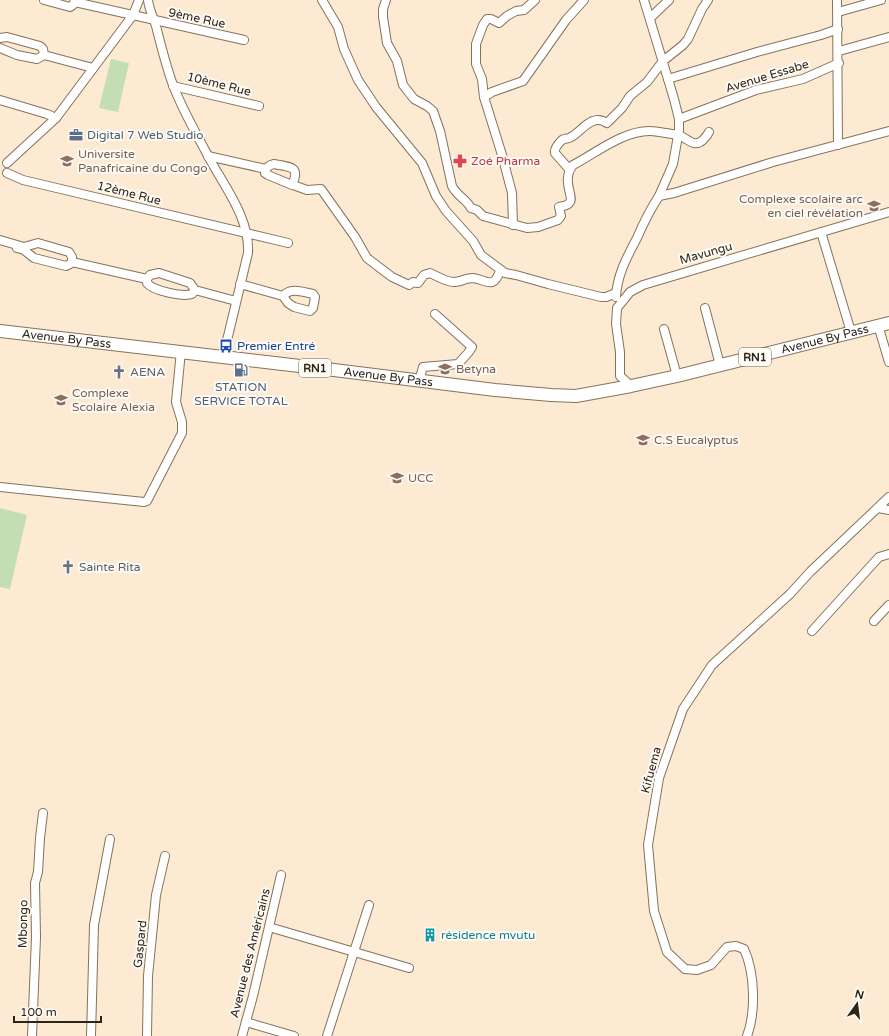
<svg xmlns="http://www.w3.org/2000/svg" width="889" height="1036" viewBox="0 0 889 1036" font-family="'Varela Round',sans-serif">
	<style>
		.green { fill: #c4deb3 }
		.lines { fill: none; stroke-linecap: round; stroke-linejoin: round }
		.minor-casing { stroke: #867259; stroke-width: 10 }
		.highway-casing { stroke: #867259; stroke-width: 14 }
		.minor { stroke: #fff; stroke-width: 8 }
		.highway { stroke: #fff; stroke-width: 12 }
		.labels { text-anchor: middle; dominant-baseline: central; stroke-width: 4; stroke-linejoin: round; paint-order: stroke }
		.shield { fill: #fefaf4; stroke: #6c655b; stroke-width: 1 }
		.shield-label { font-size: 11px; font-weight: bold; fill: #2d251a }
		.street-label { font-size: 12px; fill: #2d251a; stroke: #fefaf4 }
		.service-label { font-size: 12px; fill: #4e5e75; stroke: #fefaf4; text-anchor: start }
		.education-label { font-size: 12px; fill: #785e54; stroke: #fefaf4; text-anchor: start }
		.health-label { font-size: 12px; fill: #be3a42; stroke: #fefaf4; text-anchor: start }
		.transit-label { font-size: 12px; fill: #164399; stroke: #fefaf4; text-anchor: start }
		.worship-label { font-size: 12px; fill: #5b616d; stroke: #fefaf4; text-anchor: start }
		.culture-label { font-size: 12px; fill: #0d838f; stroke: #fefaf4; text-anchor: start }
	</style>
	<rect width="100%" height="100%" fill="#fcead3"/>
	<g class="green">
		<path d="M111 59 129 63 118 112 99 108Z"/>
		<path d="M0 508 27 515 10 589 0 587Z"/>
	</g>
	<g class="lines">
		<g class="minor-casing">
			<g id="minor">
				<path d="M44 0 70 7 73 5 75 0"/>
				<path d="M148 0C149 9 153 17 156 26 161 46 166 66 173 85 182 109 196 133 208 156 224 186 250 218 248 253L223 357"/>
				<path d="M322 0 338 27 344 49 358 80 376 107 422 163 436 196 446 211 473 241 481 255 505 273 516 275 548 284 601 297H606L616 293"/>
				<path d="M386 0 383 9V17L387 43 397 61 403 85 414 99 427 106 433 111 440 131 452 186C457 196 466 199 471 208L477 210 483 216 527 228 538 227 558 220 561 216 559 207C563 206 568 206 570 202 574 196 561 180 573 165 596 153 624 130 651 131 654 131 677 135 679 135 688 139 694 148 703 140 706 137 707 136 709 132"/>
				<path d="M644 0 668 79"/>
				<path d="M837 0 838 145"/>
				<path d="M75 2 244 40"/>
				<path d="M838 12 881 0"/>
				<path d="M650 18 669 0"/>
				<path d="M0 38 7 37 40 46 43 49 44 55"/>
				<path d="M0 48 17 55 37 59 44 55"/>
				<path d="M839 51 889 37"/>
				<path d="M44 55 93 68"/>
				<path d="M173 86 259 106"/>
				<path d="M484 97 492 92 523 81 566 20 584 0"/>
				<path d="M0 100 47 114 56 118"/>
				<path d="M679 119 756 90 803 79 839 63"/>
				<path d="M208 156 266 169"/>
				<path d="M7 163 56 118 133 15 139 0"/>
				<path d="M274 164C290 167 301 166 292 185L268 175 265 173C266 167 269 165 274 164Z"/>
				<path d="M569 169 555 153C554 149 559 143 562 140 565 138 569 139 571 137 582 131 592 113 607 123L622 108 630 96 647 82 663 61 683 45 688 39 702 9 708 0"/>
				<path d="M7 173 23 180 288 243"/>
				<path d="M293 185 307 190 321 189 355 237 367 258 392 277 409 285 413 282 418 283 424 275 430 273C437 276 446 282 454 282 460 282 466 278 473 278 487 280 493 290 500 271"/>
				<path d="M659 196 673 164 679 130V119L674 99 668 79 757 52 821 35 838 29"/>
				<path d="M513 225 512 193 502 155 484 97 482 79 476 64V44L483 25 487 19H491L499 23 507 16 516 11 524 10 535 0"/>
				<path d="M821 232 851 332"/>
				<path d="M0 240 24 247 38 243 69 252 72 257V262"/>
				<path d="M17 248 24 250 34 258 66 266 70 264 72 262"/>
				<path d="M72 262 147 279"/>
				<path d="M240 284 283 296 288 303 294 307 310 311 313 308 315 297 313 294C302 292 291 287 283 296"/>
				<path d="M195 290 192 294C183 297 153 291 147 283V279L150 275 159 273 190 283 195 290 236 301"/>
				<path d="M616 297C617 275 627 257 637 238 643 224 650 210 659 196L674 193 773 162 889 131"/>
				<path d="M705 308 720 365"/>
				<path d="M878 325 889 362"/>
				<path d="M664 329 677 376"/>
				<path d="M419 381 423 367 458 364 468 353 472 347 435 314"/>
				<path d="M631 386 620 376V352L616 324 617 308 630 292 643 285 889 212"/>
				<path d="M0 487 144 502 147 501 182 433V422L176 402 181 351"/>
				<path d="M878 508 889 510"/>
				<path d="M874 621 889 605"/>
				<path d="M812 631 879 557 889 554"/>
				<path d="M269 927 409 968"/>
				<path d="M246 1022 294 1036"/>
				<path d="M32 1036 36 937 35 883 38 872 40 838 43 813"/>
				<path d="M91 1036 94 925 110 839"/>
				<path d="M147 1036 148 976 156 895 165 856"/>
				<path d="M242 1036 253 996 281 875"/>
				<path d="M327 1036 369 905"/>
				<path d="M747 1036C756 1012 755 973 744 949L736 946 727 947 711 965 697 970 685 969 667 952 654 911 648 845 659 778 683 709 712 665 790 594 810 572 889 497"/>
			</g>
		</g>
		<g class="highway-casing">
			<g id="highway">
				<path id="s1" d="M0 331 334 370 495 390 551 395 576 396 631 386 677 376 889 323"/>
			</g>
		</g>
		<use href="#minor" class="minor"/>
		<use href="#highway" class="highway"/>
	</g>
	<defs>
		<g id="office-bare" transform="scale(1.08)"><path d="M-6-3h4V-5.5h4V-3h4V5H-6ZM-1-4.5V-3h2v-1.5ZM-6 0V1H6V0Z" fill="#5c6f8a" stroke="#fefaf4" stroke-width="2.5" paint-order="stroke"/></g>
		<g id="university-bare" transform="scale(1.08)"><path d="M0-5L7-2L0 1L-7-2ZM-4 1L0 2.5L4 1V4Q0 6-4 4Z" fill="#8d6e63" stroke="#fefaf4" stroke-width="2.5" paint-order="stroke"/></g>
		<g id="pharmacy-bare" transform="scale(1.08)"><path d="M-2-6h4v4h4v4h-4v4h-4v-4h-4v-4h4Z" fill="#e0444e" stroke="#fefaf4" stroke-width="2.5" paint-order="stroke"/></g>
		<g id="school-bare" transform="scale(1.08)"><path d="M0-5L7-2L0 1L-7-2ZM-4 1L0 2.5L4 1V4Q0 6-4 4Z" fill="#8d6e63" stroke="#fefaf4" stroke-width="2.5" paint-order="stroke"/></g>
		<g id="bus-bare" transform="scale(1.08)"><path d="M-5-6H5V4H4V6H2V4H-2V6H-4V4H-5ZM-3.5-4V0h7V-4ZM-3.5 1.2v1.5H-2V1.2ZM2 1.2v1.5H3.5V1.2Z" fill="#1a4fb4" stroke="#fefaf4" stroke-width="2.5" paint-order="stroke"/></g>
		<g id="fuel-bare" transform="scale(1.08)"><path d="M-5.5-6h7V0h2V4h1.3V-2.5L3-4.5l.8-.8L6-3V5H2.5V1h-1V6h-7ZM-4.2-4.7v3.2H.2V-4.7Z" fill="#5c6f8a" stroke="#fefaf4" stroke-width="2.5" paint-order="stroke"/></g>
		<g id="church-bare" transform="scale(1.08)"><path d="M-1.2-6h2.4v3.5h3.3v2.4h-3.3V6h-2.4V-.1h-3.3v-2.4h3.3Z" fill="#6b7280" stroke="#fefaf4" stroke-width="2.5" paint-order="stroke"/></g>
		<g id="building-bare" transform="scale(1.08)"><path d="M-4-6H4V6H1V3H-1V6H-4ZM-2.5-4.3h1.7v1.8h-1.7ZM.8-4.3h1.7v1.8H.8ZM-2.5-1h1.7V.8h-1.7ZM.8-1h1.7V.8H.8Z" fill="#0f9aa8" stroke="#fefaf4" stroke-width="2.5" paint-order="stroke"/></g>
	</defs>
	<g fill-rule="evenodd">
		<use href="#office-bare" x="76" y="135"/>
		<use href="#university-bare" x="67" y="161"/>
		<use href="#pharmacy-bare" x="460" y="161"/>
		<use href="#school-bare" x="874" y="206"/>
		<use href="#bus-bare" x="226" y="346"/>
		<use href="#school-bare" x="445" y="369"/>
		<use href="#fuel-bare" x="241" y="370"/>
		<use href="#church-bare" x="119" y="372"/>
		<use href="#school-bare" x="61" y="400"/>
		<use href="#school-bare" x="643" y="440"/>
		<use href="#university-bare" x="397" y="478"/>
		<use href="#church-bare" x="68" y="567"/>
		<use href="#building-bare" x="430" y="935"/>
	</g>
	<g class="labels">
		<g class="shield">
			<rect x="739" y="348" width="32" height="18" rx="3"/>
			<rect x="299" y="359" width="32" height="18" rx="3"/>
		</g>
		<g class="shield-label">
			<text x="755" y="357">RN1</text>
			<text x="315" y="368">RN1</text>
		</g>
		<g class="street-label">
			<text transform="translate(197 18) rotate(12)">9ème Rue</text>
			<text transform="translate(767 76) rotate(-17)">Avenue Essabe</text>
			<text transform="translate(219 84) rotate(14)">10ème Rue</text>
			<text transform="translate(129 193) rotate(14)">12ème Rue</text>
			<text transform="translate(706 253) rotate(-16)">Mavungu</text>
			<text stroke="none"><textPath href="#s1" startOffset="67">Avenue By Pass</textPath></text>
			<text stroke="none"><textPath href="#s1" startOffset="835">Avenue By Pass</textPath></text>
			<text stroke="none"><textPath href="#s1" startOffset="391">Avenue By Pass</textPath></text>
			<text transform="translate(651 770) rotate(-75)">Kifuema</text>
			<text transform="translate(23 924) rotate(-89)">Mbongo</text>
			<text transform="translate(140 944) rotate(-84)">Gaspard</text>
			<text transform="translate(250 953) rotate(-76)">Avenue des Américains</text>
		</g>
		<g class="service-label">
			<text x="87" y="135">Digital 7 Web Studio</text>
			<text x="241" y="387" text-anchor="middle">STATION<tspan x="241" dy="14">SERVICE TOTAL</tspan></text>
		</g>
		<g class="education-label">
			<text x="78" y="154">Universite<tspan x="78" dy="14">Panafricaine du Congo</tspan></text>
			<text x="863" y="199" text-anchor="end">Complexe scolaire arc<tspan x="863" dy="14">en ciel révélation</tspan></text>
			<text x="456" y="369">Betyna</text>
			<text x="72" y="393">Complexe<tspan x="72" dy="14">Scolaire Alexia</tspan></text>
			<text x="654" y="440">C.S Eucalyptus</text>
			<text x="408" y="478">UCC</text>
		</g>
		<g class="health-label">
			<text x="471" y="161">Zoé Pharma</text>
		</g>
		<g class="transit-label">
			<text x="237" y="346">Premier Entré</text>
		</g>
		<g class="worship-label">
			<text x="130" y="372">AENA</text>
			<text x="79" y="567">Sainte Rita</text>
		</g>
		<g class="culture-label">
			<text x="441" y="935">résidence mvutu</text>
		</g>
	</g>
	<g transform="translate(857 1004) rotate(14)" stroke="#fefaf4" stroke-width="3" paint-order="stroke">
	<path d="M0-3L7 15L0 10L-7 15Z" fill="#2d251a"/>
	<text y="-6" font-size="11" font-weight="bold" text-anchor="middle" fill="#2d251a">N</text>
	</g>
	<path d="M14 1016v6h87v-6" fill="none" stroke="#2d251a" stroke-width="2"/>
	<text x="20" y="1016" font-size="12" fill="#2d251a" stroke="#fefaf4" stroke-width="3" paint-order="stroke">100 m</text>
</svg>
